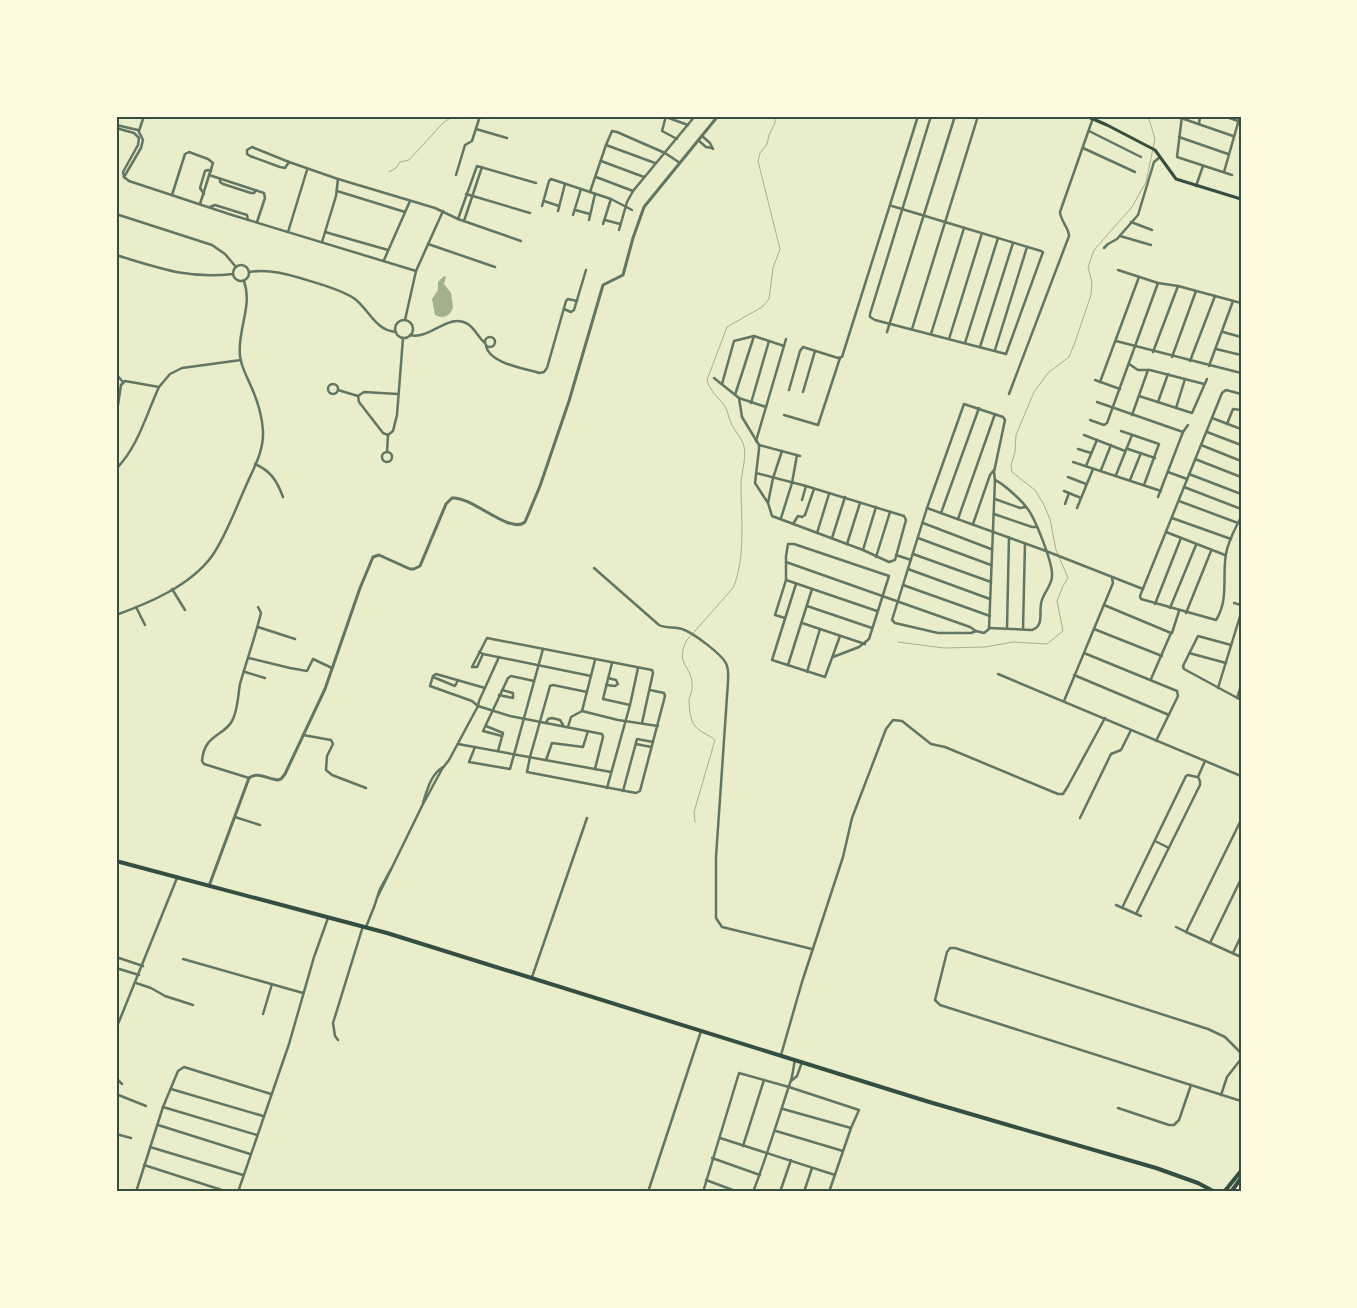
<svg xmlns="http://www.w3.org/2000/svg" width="1357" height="1308" viewBox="0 0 1357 1308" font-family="Manrope,sans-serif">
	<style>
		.water { fill: #a3b18a }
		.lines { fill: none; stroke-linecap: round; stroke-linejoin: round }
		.stream { stroke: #a3b18a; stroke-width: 1 }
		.minor { stroke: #617663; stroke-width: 2.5 }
		.tertiary { stroke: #617663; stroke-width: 3 }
		.secondary { stroke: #344e41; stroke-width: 3 }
		.primary { stroke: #344e41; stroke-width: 4 }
		.trunk { stroke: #344e41; stroke-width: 4 }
		.neatline { fill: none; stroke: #344e41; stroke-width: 2 }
	</style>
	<rect width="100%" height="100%" fill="#e9edc9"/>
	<path class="water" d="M444 276 446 277 444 284 451 293 453 307C450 317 443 319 435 315L432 299 438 290V282Z"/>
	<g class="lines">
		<g class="stream">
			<path d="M389 172 396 168 400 162 409 160 443 123 453 116"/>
			<path d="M898 642 944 648 985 647 1013 642 1047 644 1063 631 1057 601 1063 586 1068 578 1056 550 1050 519 1044 505 1035 490 1012 472 1011 465 1015 452 1016 435 1034 392 1048 373 1069 357 1074 345 1091 295 1092 282 1088 267 1094 250 1132 207 1146 182 1155 139 1148 116"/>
			<path d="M695 822 694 812 715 740C708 734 698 732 693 723 690 717 689 707 689 700 690 695 693 690 692 684 692 666 674 664 687 640L733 588C746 558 741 517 741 485 741 471 748 456 743 443 740 436 734 430 731 423 728 417 728 410 724 405 717 396 710 391 707 380L727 327 762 307 769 299 773 268 780 249 758 161 760 153 767 144 769 135 775 123V116"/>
		</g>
		<g class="minor">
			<path d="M666 116 662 131 677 139"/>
			<path d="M1182 116 1177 157 1232 175"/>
			<path d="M1224 116 1238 121"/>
			<path d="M666 117 688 125"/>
			<path d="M1181 118 1233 136"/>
			<path d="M1199 124 1200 116"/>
			<path d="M116 125 138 130 143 140 141 148 124 177"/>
			<path d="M116 128 134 133 139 138 138 145 123 172 124 177"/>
			<path d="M476 129 507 138"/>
			<path d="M139 131 144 116"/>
			<path d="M1089 131 1141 157"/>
			<path d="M702 136 710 143 713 149"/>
			<path d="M1179 137 1228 154"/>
			<path d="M698 140 706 147 712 148"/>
			<path d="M606 145 655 163"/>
			<path d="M252 147 289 162 285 168 280 167 250 156 247 154V150Z"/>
			<path d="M1083 148 1135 172"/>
			<path d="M601 161 644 177"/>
			<path d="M289 162 338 179 435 208 458 219 521 241"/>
			<path d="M1224 172 1240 116"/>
			<path d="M209 175 264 193 265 198 257 222"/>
			<path d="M456 175 465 145 472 141 480 116"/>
			<path d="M124 177 129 181 232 215 416 271 443 211"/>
			<path d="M596 177 633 191"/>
			<path d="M220 179V182L223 184 251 193H254L256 190"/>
			<path d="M1196 186 1203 166"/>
			<path d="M337 191 405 212"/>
			<path d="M590 192 606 145 612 131 617 132 665 153 680 163"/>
			<path d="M204 194 200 188 205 171 208 170 211 171"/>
			<path d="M466 194 530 213"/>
			<path d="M172 195 185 154 189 152 208 159 213 163 200 204"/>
			<path d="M544 201 559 206"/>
			<path d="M542 206 549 181 551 179 611 199 632 210"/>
			<path d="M892 206C942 221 991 236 1041 251L1043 252 1006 354 875 320 870 317V314L931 116"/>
			<path d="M210 207 215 205 247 215 248 220"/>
			<path d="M575 210 590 214"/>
			<path d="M558 211 565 184"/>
			<path d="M116 214 212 245 225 254 236 267"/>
			<path d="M573 215 581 189"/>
			<path d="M458 219 477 166 536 183"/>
			<path d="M589 220 595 194"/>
			<path d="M605 220 620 224"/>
			<path d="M464 221 482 167"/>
			<path d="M1131 222 1152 230"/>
			<path d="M603 224 611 199"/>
			<path d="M619 230 627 202 633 191 695 116"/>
			<path d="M288 232 307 170"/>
			<path d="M325 232 388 250"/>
			<path d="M1120 236 1151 245"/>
			<path d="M322 242 336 196 338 179"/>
			<path d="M428 244 495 267"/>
			<path d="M1104 248 1108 244 1117 239 1138 215 1154 162 1160 157"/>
			<path d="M116 255C159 268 186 279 233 274"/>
			<path d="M384 260 410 201"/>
			<circle cx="241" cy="273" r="8"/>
			<path d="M1118 270 1158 283 1178 286 1241 303"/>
			<path d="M249 272C274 268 296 277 320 284 332 288 345 292 355 299 369 310 376 331 396 332"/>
			<path d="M564 309 571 312 574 310 586 270"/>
			<path d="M405 320 416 271"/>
			<circle cx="404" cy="329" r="9"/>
			<path d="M912 329 978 116"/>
			<path d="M887 332 955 116"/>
			<path d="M1223 332 1241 337"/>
			<path d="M931 334 964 228"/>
			<path d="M410 335C429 340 447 314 466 323 474 326 478 338 485 343"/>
			<circle cx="490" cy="342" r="5"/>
			<path d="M949 339 982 233"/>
			<path d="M1116 341 1241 373"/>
			<path d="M965 343 998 238"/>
			<path d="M486 346C490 364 524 368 539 373L544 372 547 368 566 301 568 299 577 301"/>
			<path d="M980 347 1013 243"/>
			<path d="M1216 349 1241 355"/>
			<path d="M995 350 1027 247"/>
			<path d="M1153 352 1178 286"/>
			<path d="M1172 357 1196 291"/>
			<path d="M1190 361 1215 296"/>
			<path d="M1129 364 1138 370H1150L1204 384"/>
			<path d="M1209 366 1233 301"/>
			<path d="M116 374 123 382"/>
			<path d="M714 378 739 398 742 417 759 445V449L755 483 768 503 772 516 863 550 889 562 895 560 906 520 904 516 806 486 756 473"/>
			<path d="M1095 380 1120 389"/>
			<path d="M1100 382 1139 277"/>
			<path d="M722 384 734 341 754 336 784 346"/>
			<circle cx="333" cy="389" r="5"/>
			<path d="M338 390 358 396"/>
			<path d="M789 390 800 351 803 347 838 358 842 357 918 116"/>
			<path d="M803 392 815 351"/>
			<path d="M1009 394 1069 236C1069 228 1061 222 1060 212L1093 118"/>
			<path d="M1241 394 1226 390 1222 393 1140 596 1141 599 1216 620C1229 600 1222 576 1226 554 1228 541 1235 529 1241 517"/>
			<path d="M735 395 754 336"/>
			<path d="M358 396 359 402 383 433 388 435"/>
			<path d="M358 396 364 392 398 394"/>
			<path d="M1139 396 1192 413 1207 379"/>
			<path d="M739 398 766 407"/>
			<path d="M1097 402 1183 432"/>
			<path d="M1158 402 1168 374"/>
			<path d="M751 403 769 341"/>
			<path d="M964 404 1003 417 1005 420 994 472 995 480 989 629 984 633 976 631 971 633H938L895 623 892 620 927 508Z"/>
			<path d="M1176 408 1185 379"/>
			<path d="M784 415 818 425 840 358"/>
			<path d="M1132 415 1148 370"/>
			<path d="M116 418 121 385 125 381 159 387 170 374 182 368 241 360"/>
			<path d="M1212 418 1241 429"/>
			<path d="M1090 420 1104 425 1107 423 1158 283"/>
			<path d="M1227 424 1233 409 1241 410"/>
			<path d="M1121 431 1159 444 1144 485"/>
			<path d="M1207 432 1241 445"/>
			<path d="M388 435 393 431 397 415 403 338"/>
			<path d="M1084 435 1125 451"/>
			<path d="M756 441 786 339"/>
			<path d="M759 445 800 456"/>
			<path d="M1201 445 1241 461"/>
			<path d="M1078 449 1091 453"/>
			<path d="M1128 449 1155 458"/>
			<circle cx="387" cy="457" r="5"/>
			<path d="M387 452 388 435"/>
			<path d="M1195 459 1241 477"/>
			<path d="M1073 462 1161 491"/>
			<path d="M255 464C271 471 277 481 283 497"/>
			<path d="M1086 466 1097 440"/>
			<path d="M116 469C138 447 146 415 159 387"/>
			<path d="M1101 470 1111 445"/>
			<path d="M1168 472 1187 479"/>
			<path d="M1189 474 1241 494"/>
			<path d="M1116 475 1132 435"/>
			<path d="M1068 477 1086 484"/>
			<path d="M1130 480 1141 453"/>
			<path d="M1184 487 1241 509"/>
			<path d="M1064 491 1081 498"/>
			<path d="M1158 497 1183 432 1188 425"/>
			<path d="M995 499 1020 508 1026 507"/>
			<path d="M802 500 806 486"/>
			<path d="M1179 501 1238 523"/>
			<path d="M768 503 773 478 782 451"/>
			<path d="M1065 504 1069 493"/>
			<path d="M927 508 1046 551 1143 589"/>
			<path d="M1077 508 1093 469"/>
			<path d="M941 513 979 408"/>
			<path d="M994 514 1032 527H1036"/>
			<path d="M781 518 792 483 797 455"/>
			<path d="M1172 518 1231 539"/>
			<path d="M958 519 995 414"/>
			<path d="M923 523 991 549"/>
			<path d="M793 524 798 516 802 517 805 515 814 489"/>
			<path d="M973 524 990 475 994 470"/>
			<path d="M1166 532 1225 555"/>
			<path d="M817 533 829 494"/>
			<path d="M832 538 845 497"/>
			<path d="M918 538 991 565"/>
			<path d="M847 544 860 503"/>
			<path d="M863 550 876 507"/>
			<path d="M913 554 991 582"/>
			<path d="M896 555 911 560"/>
			<path d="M876 557 890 512"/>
			<path d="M786 562 970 627 976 631"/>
			<path d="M594 568 659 625C667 629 674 626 682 629 692 632 725 656 727 666 729 671 728 677 728 682L716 857V918L722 927 812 949"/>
			<path d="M908 569 990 599"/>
			<path d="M786 580 877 611"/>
			<path d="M796 584 772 660 825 677 840 636"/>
			<path d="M903 585 990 616"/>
			<path d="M172 589 185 610"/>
			<path d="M1234 603 1241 605"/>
			<path d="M1155 604 1181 538"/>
			<path d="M1104 605 1171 633 1151 679"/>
			<path d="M807 606 872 628"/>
			<path d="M136 607 145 625"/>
			<path d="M1170 608 1196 545"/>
			<path d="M1186 613 1211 551"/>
			<path d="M116 615C149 603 190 586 212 556 226 536 235 510 245 488 253 469 264 452 263 431 262 414 257 399 250 384 246 375 241 366 240 356 237 330 253 306 244 281"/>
			<path d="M785 618 775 615 786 580V556L788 544H794L889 576 869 639 859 647 833 657"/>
			<path d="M802 623 865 644"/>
			<path d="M258 627 295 639"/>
			<path d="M989 628 1032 630C1044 626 1039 614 1041 604 1042 594 1052 586 1052 576 1053 563 1035 518 1027 508 1021 500 1004 484 995 480"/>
			<path d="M1007 628 1009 537"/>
			<path d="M1023 629 1025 543"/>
			<path d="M1094 629 1162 656"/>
			<path d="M1172 633 1179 611"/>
			<path d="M1231 645 1198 636 1183 666 1184 669 1241 700"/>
			<path d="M479 652 483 654 591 676"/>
			<path d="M1084 653 1177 691 1178 696 1156 741"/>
			<path d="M1189 653 1226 663"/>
			<path d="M483 654 477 667H472L487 638 652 670 653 673 642 723"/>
			<path d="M249 658 290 668 307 671 313 659 332 668"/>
			<path d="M612 663 603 699 630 705"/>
			<path d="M788 665 812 589"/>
			<path d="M245 672 265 678"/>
			<path d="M807 672 820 629"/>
			<path d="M998 674 1241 776"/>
			<path d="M1074 675 1169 715"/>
			<path d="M433 677 455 686 458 680"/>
			<path d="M606 685 615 686 618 684 616 680 608 678"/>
			<path d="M485 688 436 674 433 676 430 686 472 701 478 706 510 716 602 734 603 737 595 769"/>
			<path d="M1218 688 1241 613"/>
			<path d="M587 692 553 685 550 686 530 757 527 772 636 793 640 791 665 696 664 693 650 690"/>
			<path d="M499 695 513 698V693L502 690"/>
			<path d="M1237 698 1241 686"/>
			<path d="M1064 701 1113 583 1112 578"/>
			<path d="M582 711 595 660"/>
			<path d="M546 723 548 719 552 718 560 720 563 725"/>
			<path d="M486 726 503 733 498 751"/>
			<path d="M568 727 571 717 582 711 618 720 658 726"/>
			<path d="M303 735 331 740 333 744 327 756 326 770 332 775 366 788"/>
			<path d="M502 736 483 731 508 678 511 676 534 681"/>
			<path d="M458 744 611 772"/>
			<path d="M636 744 651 747"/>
			<path d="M475 747 469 762 510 769 543 649"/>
			<path d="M546 760 552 743 583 747 588 731"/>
			<path d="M249 778 204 764 202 761C204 733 226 736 233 719 238 708 238 695 240 684 247 660 255 637 261 613L258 607"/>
			<path d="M607 788 630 705 638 668"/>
			<path d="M623 791 637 739 653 742"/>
			<path d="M423 803C427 790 431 774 443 767"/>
			<path d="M235 817 260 825"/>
			<path d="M1080 818 1111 754 1121 750 1131 730"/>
			<path d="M1241 820 1186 932 1241 957"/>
			<path d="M1155 841 1169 848"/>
			<path d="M378 896 422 806 442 769 449 760 478 706 479 701 499 657"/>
			<path d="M1116 905 1141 916"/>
			<path d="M1122 908 1186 776 1188 775 1197 777"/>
			<path d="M1136 914 1200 785V781L1198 777 1205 761"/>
			<path d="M366 927 374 907 380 889 391 869"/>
			<path d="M1176 927 1186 932"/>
			<path d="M1210 943 1241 879"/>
			<path d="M1233 953 1241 936"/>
			<path d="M116 957 143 966"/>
			<path d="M183 959 303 993"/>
			<path d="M116 968 139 975"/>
			<path d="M532 977 587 818"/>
			<path d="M136 983 151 988 165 996 193 1005"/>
			<path d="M263 1014 272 984"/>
			<path d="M116 1029 177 878"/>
			<path d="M338 1040 335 1036 333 1023 363 926"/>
			<path d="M1241 1053 1225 1037 1208 1029 955 948H950L947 952 935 1000 940 1005 1241 1101"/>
			<path d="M781 1055 802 982 843 857 852 818 886 729 893 720 902 721 931 744 945 747 1058 794H1063L1068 786 1105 718"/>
			<path d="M116 1078 122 1084"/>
			<path d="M791 1081 797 1076 802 1062"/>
			<path d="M171 1089 263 1116"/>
			<path d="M116 1094 146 1106"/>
			<path d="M1221 1095 1227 1077 1241 1059"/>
			<path d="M163 1107 257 1135"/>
			<path d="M1118 1108 1169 1125H1174L1179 1120 1191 1085"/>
			<path d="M783 1109 851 1128"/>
			<path d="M158 1125 250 1154"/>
			<path d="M776 1131 843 1151"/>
			<path d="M116 1134 131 1138"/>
			<path d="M720 1138 835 1175"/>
			<path d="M743 1146 764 1080"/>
			<path d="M150 1147 243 1175"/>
			<path d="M712 1158 760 1175"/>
			<path d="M144 1165 228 1192"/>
			<path d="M706 1180 738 1192"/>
			<path d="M136 1192 163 1107 178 1071 184 1067 271 1094"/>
			<path d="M238 1192 289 1044 314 957 328 918"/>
			<path d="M648 1192 701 1031"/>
			<path d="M703 1192 739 1073 789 1087 859 1110 851 1128 829 1192"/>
			<path d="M753 1192C767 1156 778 1119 790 1083 793 1076 793 1068 795 1060"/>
			<path d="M780 1192 791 1160"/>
			<path d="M804 1192 812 1168"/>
		</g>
		<path class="tertiary" d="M209 886 249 778C257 771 268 779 278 780L281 779 285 774 325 689 360 588 373 557 379 555 410 569H414L420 566 446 504 452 498C472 496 510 535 525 522L540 486 569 401 603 285 623 275 633 238 644 207 718 116"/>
		<path class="secondary" d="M1086 116 1107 125 1155 150 1176 179 1241 199"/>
		<path class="primary" d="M116 861 387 933 926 1101 1156 1168 1198 1183 1215 1192"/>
		<g class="trunk">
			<path d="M1224 1192 1241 1171"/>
			<path d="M1231 1192 1241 1178"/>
		</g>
	</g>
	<rect width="1357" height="1308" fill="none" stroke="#fefae0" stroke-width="235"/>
	<rect x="118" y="118" width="1122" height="1072" class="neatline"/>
</svg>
